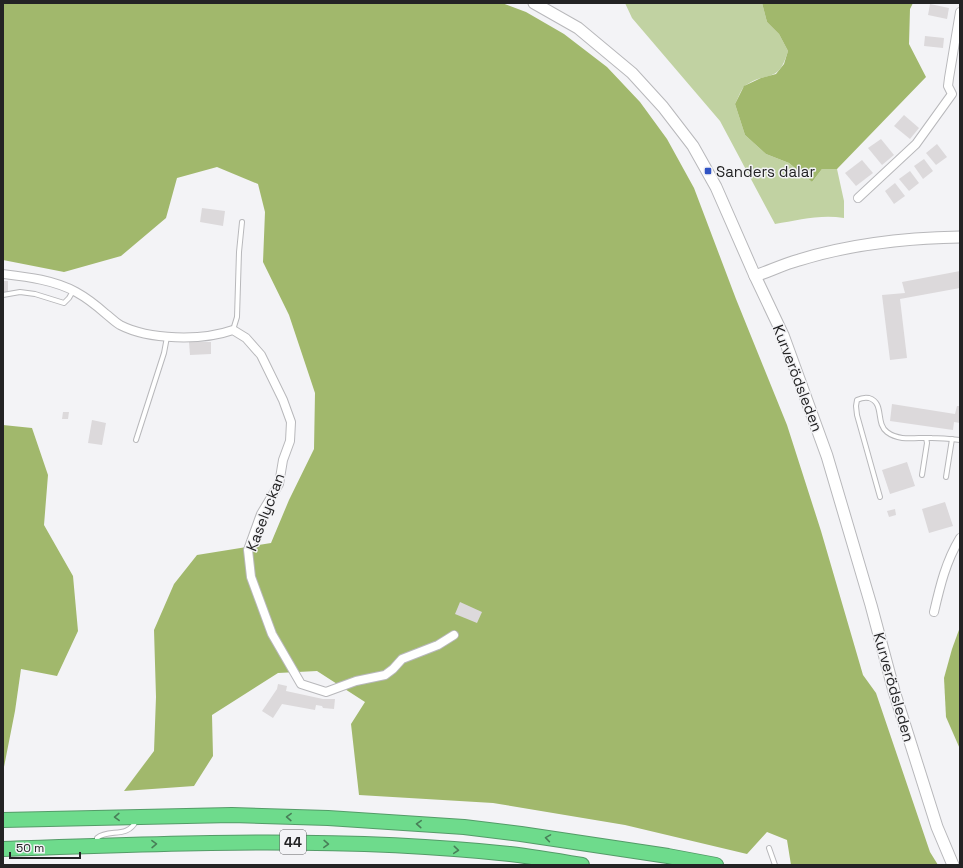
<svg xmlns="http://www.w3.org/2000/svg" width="963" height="868" viewBox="0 0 963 868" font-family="'Space Grotesk',sans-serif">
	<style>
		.green { fill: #c1d2a2 }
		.forest { fill: #a1b86c }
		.building { fill: #dcd9db }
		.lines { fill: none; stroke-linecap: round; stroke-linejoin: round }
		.lane-casing { stroke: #b8b8bb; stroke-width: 6 }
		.street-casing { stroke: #b8b8bb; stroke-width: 10 }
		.secondary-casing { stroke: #b8b8bb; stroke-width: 13 }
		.highway-casing { stroke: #549b68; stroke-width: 16 }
		.lane { stroke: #fff; stroke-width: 4 }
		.street { stroke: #fff; stroke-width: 8 }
		.secondary { stroke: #fff; stroke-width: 11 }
		.highway { stroke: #6edb8c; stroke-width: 14 }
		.oneway { stroke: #487f58 }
		.poi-dot { fill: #3154c4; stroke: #f3f3f6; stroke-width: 1.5 }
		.labels { text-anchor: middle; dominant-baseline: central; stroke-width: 3; stroke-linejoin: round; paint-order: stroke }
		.shield { fill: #f3f3f6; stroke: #616163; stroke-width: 1 }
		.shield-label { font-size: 14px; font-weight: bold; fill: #232324 }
		.poi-label { font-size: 15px; fill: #232324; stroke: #f3f3f6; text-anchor: start }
		.street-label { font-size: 15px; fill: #232324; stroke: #f3f3f6 }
	</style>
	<rect width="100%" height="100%" fill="#f3f3f6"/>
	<path class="green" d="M625 3H762L767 22 779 34 788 51C778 85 768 70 746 85 741 88 738 99 735 104L745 135 766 154 789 163 812 182 822 169H837L844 201V218C821 214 798 220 775 224L720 121 632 18Z"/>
	<g class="forest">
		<path d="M3 3H502L526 12 564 34 607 67 640 102 667 139 694 188 736 299 787 425 821 531 863 675 876 693 930 852 938 865H791L787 840 767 832 747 854 625 825 493 803 359 795 351 724 365 702 317 671 278 673 212 715 213 756 194 786 124 791 154 751 156 697 154 630 174 584 197 555 271 543 289 500 314 449 315 393 289 315 263 262 265 212 258 184 217 167 177 178 166 218 121 256 64 272 3 260Z"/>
		<path d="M762 3H913L910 9 909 44 926 77 837 169H822L812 182 789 163 766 154 745 135 735 104 744 86 761 78 776 74 784 64 788 51 779 34 767 22Z"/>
		<path d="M3 425 32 428 48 475 44 525 73 576 78 631 57 676 21 669 15 711 3 772Z"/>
		<path d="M960 627V749L946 717 944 678 952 649Z"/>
	</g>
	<g class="building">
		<path d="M930 4 949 8 947 19 928 15Z"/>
		<path d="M925 36 944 38 943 48 924 46Z"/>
		<path d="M904 115 919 128 910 139 894 126Z"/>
		<path d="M881 139 894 155 882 165 868 148Z"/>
		<path d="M937 144 947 157 936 165 926 153Z"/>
		<path d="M924 159 933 171 923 179 914 166Z"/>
		<path d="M862 160 873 173 856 186 845 173Z"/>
		<path d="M910 171 919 183 909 191 899 179Z"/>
		<path d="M895 183 905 196 894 204 885 191Z"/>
		<path d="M202 208 225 211 223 226 200 222Z"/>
		<path d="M960 271V288L900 299 907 358 890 360 882 295 905 293 902 282Z"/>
		<rect x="3" y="281" width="5" height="11"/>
		<path d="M189 342H211V354L190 355Z"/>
		<path d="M892 404 955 414 957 406H960V423L954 422 953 430 890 421Z"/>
		<path d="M63 412H69L68 419H62Z"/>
		<path d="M92 420 106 423 102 445 88 443Z"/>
		<path d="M907 462 915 486 890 494 882 470Z"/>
		<path d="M945 502 953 526 929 533 922 509Z"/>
		<path d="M895 509 896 515 889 517 887 511Z"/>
		<path d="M460 602 482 612 477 623 455 614Z"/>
		<path d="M278 684 287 686 286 691 323 699H335L334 709 323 708 322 706 316 705 315 710 282 704 273 718 262 711 277 689Z"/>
	</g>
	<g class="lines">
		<g class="lane-casing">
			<g id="lane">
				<path d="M3 295 20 292 35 294 64 303 69 298 73 291"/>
				<path d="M233 330 237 317 239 252 242 222"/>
				<path d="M136 440 164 353 167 337"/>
				<path d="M922 475 927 443 926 438"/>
				<path d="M946 477 952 439"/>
				<path d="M880 497 857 415 856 406 857 400C861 398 864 397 869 398 885 403 875 423 887 432 900 442 917 437 932 438 941 438 951 439 960 440"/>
				<path d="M97 843V838C109 828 127 839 136 821"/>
				<path d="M769 848 775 865"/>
			</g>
		</g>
		<g class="street-casing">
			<g id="street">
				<path d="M858 198 916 144 952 94 948 86 949 78 960 12"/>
				<path d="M3 274C28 277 54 280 76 292 87 298 97 306 106 314 110 317 115 322 120 325 149 340 202 341 233 330L246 338 261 355 283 400 291 422 290 441 283 460 279 484 261 514 248 550 251 577 272 634 301 684 326 692 356 681 385 675 393 669 402 659 438 645 454 635"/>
				<path d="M934 612C940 586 946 561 960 538"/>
			</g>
		</g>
		<g class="secondary-casing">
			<g id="secondary">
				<path d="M534 3 578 28 632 73 663 107 693 146 716 187 755 276 783 335 827 456 871 605 894 691 937 827 953 865"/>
				<path d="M755 276C770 271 784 264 799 260 850 244 906 238 960 237"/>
			</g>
		</g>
		<g class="highway-casing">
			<g id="highway">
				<path d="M3 820 232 815 328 818 464 827 521 834 668 856 716 865"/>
				<path d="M3 849C172 843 342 836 510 854 534 857 558 861 582 865"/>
			</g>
		</g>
		<use href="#lane" class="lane"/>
		<use href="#street" class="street"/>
		<use href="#secondary" class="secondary"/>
		<use href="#highway" class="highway"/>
	</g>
	<defs><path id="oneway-chevron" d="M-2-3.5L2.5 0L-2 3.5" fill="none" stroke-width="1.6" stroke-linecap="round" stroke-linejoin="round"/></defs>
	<g class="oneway">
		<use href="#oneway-chevron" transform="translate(117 817) rotate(178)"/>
		<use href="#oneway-chevron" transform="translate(289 817) rotate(-178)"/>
		<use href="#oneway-chevron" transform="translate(419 824) rotate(-176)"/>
		<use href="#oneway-chevron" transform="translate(548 838) rotate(-171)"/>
		<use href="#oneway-chevron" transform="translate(154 844) rotate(-1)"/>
		<use href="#oneway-chevron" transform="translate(326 844) rotate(2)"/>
		<use href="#oneway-chevron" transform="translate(456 850) rotate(5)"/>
	</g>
	<rect class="poi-dot" x="704" y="167" width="8" height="8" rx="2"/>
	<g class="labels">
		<rect class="shield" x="280" y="830" width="26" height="24" rx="3"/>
		<g class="shield-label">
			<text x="293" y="842">44</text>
		</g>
		<g class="poi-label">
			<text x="716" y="171">Sanders dalar</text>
		</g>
		<g class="street-label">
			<text transform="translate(798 378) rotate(69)">Kurverödsleden</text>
			<text transform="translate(265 512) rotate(-69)">Kaselyckan</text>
			<text transform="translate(894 687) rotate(74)">Kurverödsleden</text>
		</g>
	</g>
	<rect width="963" height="868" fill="none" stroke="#232324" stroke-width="8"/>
	<path d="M10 852v6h70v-6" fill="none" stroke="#232324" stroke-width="2"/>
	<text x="16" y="852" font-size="12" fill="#232324" stroke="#f3f3f6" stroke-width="3" paint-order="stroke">50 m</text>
</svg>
